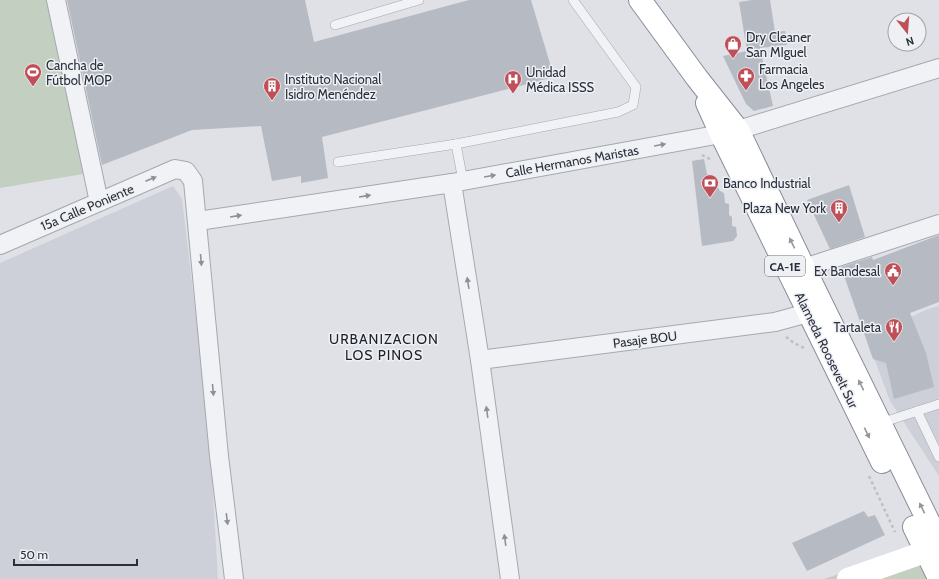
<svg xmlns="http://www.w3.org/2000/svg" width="939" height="579" viewBox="0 0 939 579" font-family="Cabin,sans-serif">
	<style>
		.built { fill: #cdd0d8 }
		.green { fill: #c3cfc1 }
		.building { fill: #b6bac2 }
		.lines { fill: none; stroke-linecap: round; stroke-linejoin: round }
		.lane-casing { stroke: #a5a8b0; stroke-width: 10 }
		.street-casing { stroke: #a5a8b0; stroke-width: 20 }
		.highway-casing { stroke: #888e9b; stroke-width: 24 }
		.path { stroke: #bdbfc5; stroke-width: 2.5; stroke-dasharray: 3 3; stroke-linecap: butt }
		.lane { stroke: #f1f2f5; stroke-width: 9 }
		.street { stroke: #f1f2f5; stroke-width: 18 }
		.secondary { stroke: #fff; stroke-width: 22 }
		.highway { stroke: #fff; stroke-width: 22 }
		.oneway { fill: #8d9098 }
		.oneway2 { fill: #94979e }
		.labels { text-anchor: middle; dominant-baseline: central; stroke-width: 3; stroke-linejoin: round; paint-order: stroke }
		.shield { fill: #eef0f4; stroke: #646973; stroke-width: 1 }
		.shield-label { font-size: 12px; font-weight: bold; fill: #292f3c }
		.poi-label { font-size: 13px; fill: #292f3c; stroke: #eef0f4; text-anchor: start }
		.street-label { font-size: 13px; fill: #292f3c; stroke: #eef0f4 }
		.neighbourhood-label { font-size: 14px; letter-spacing: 1px; fill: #1c202c; stroke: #eef0f4 }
	</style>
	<rect width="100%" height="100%" fill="#dfe1e6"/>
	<g class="built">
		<path d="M173 186 182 199 209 426 218 579H0V263Z"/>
		<path d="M939 306V476L890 401 864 331 911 317 928 309Z"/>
	</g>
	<g class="green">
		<path d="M0 0H49L83 174 0 188Z"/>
		<path d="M919 547 935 579H824Z"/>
	</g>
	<g class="building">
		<path d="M67 0H305L314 42 469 0H531L554 77 322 137 328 178 301 183V176L272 181 261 126 192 130 102 165Z"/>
		<path d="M752 0H770L775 32 785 31 787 45 760 48 773 106 754 111 746 104 723 56 747 51 739 2Z"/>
		<path d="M704 159 707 174 711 176 720 191 724 193 725 203 729 204V215L732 217V226L736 227 737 236 733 241 702 246 692 161Z"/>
		<path d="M849 185 865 237 830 249 807 200Z"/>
		<path d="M939 235V302L910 313 926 353 934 387 894 399 886 363 873 359 841 267 872 257 873 260Z"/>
		<path d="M864 511 868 517 875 515 885 535 807 571 792 543Z"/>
	</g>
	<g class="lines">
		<g class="lane-casing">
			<g id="lane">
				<path d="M335 25 419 0"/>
				<path d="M456 144 463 181"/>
				<path d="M338 162 456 144 618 112 633 105 636 87 573 0"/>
				<path d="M917 411 939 457"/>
				<path d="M879 420H890L939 404"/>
			</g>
		</g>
		<g class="street-casing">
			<g id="street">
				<path d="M56 0 99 202"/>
				<path d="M452 183 480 360 510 579"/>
				<path d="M198 221 452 183 721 134 738 130 939 68"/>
				<path d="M0 245 175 169 186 171 193 181 219 456 234 579"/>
				<path d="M804 268 939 224"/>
				<path d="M480 360 775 322 808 313"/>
			</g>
		</g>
		<g class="highway-casing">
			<g id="highway">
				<path d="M640 0 697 78 738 130 804 268 939 543"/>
				<path d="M707 103 721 134 882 462"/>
				<path d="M914 527 939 578"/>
			</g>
		</g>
		<g class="path">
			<path d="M702 155 712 160"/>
			<path d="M786 337 794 343 804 348"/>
			<path d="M869 476 895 532"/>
		</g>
		<use href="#lane" class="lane"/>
		<use href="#street" class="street"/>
		<path class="secondary" d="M848 579 939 547"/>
		<use href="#highway" class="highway"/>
	</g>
	<defs><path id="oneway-solid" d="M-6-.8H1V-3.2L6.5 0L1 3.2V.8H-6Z"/></defs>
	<g class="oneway">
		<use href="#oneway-solid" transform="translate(660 145) rotate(-10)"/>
		<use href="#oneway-solid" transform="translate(490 176) rotate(-10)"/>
		<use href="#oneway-solid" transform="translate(151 179) rotate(-23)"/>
		<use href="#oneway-solid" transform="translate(365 196) rotate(-9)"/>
		<use href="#oneway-solid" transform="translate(236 216) rotate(-9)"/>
		<use href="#oneway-solid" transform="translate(201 260) rotate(85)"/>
		<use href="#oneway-solid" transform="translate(468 283) rotate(-99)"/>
		<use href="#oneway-solid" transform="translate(213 390) rotate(85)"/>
		<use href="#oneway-solid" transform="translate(487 412) rotate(-98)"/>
		<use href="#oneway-solid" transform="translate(227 519) rotate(83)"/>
		<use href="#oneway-solid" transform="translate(505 540) rotate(-98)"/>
	</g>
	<g class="oneway2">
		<use href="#oneway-solid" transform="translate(792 243) rotate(-116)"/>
		<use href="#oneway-solid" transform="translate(861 385) rotate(-116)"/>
		<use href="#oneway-solid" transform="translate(867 433) rotate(64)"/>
		<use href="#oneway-solid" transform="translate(922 508) rotate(-116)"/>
	</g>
	<defs>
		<g id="shop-pin" transform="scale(0.9)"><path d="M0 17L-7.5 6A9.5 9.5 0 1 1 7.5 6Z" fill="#bf5058" stroke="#eef0f4"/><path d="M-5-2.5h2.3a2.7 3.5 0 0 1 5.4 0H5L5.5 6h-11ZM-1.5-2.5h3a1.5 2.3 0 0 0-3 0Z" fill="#fff"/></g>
		<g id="stadium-pin" transform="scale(0.9)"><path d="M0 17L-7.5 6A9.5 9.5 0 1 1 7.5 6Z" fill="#bf5058" stroke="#eef0f4"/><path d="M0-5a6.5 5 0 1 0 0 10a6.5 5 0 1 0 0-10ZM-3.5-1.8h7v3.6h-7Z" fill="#fff"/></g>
		<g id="pharmacy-pin" transform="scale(0.9)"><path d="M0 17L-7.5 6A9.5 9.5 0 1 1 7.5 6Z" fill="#bf5058" stroke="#eef0f4"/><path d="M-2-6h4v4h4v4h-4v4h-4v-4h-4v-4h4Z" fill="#fff"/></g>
		<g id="hospital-pin" transform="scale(0.9)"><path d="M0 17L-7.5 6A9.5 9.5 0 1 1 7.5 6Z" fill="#bf5058" stroke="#eef0f4"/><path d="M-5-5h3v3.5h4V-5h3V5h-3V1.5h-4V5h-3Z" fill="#fff"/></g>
		<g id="building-pin" transform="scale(0.9)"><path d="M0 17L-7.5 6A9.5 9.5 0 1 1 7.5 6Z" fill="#bf5058" stroke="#eef0f4"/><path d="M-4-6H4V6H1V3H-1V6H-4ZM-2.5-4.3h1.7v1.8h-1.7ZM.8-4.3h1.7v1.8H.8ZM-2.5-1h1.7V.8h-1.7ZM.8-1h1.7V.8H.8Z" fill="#fff"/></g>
		<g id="bank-pin" transform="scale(0.9)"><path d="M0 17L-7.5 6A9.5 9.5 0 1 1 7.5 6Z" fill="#bf5058" stroke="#eef0f4"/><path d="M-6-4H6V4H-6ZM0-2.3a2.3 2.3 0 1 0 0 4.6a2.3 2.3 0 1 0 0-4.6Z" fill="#fff"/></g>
		<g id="civic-pin" transform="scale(0.9)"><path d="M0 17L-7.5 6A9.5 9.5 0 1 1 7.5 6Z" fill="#bf5058" stroke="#eef0f4"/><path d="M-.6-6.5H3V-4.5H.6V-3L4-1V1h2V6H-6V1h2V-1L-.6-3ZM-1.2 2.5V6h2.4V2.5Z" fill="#fff"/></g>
		<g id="restaurant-pin" transform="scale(0.9)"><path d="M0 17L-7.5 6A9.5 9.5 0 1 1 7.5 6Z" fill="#bf5058" stroke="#eef0f4"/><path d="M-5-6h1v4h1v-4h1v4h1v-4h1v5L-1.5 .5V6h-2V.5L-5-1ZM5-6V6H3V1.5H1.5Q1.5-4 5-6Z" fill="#fff"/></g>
	</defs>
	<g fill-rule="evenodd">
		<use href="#shop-pin" x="733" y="44"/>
		<use href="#stadium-pin" x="33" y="72"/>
		<use href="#pharmacy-pin" x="746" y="76"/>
		<use href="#hospital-pin" x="513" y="79"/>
		<use href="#building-pin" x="272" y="86"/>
		<use href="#bank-pin" x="710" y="183"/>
		<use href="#building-pin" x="839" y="208"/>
		<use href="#civic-pin" x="893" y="271"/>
		<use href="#restaurant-pin" x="894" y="327"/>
	</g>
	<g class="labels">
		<rect class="shield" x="765" y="256" width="40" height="20" rx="3"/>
		<g class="shield-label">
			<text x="785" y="266">CA-1E</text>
		</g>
		<g class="poi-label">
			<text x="746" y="37">Dry Cleaner<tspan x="746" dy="15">San MIguel</tspan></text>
			<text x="46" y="65">Cancha de<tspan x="46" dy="15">Fútbol MOP</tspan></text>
			<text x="759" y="69">Farmacia<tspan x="759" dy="15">Los Angeles</tspan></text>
			<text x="526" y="72">Unidad<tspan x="526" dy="15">Médica ISSS</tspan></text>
			<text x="285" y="79">Instituto Nacional<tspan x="285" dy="15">Isidro Menéndez</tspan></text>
			<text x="723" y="183">Banco Industrial</text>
			<text x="826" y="208" text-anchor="end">Plaza New York</text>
			<text x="880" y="271" text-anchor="end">Ex Bandesal</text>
			<text x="881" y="327" text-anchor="end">Tartaleta</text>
		</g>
		<g class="street-label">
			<text transform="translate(572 161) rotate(-10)">Calle Hermanos Maristas</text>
			<text transform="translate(87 207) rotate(-23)">15a Calle Poniente</text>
			<text transform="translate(645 339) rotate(-7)">Pasaje BOU</text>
			<text transform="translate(827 350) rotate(64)">Alameda Roosevelt Sur</text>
		</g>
		<g class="neighbourhood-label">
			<text x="384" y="339">URBANIZACION<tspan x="384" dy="16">LOS PINOS</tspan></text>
		</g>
	</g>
	<g transform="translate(907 32) rotate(163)"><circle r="19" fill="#eef0f4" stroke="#9fa3aa"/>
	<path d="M0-3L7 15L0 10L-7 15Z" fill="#bf5058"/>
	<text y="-6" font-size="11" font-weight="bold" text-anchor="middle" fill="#292f3c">N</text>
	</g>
	<path d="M14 559v6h123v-6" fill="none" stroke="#292f3c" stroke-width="2"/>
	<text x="20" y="559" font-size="12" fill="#292f3c" stroke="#eef0f4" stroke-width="3" paint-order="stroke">50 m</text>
</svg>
